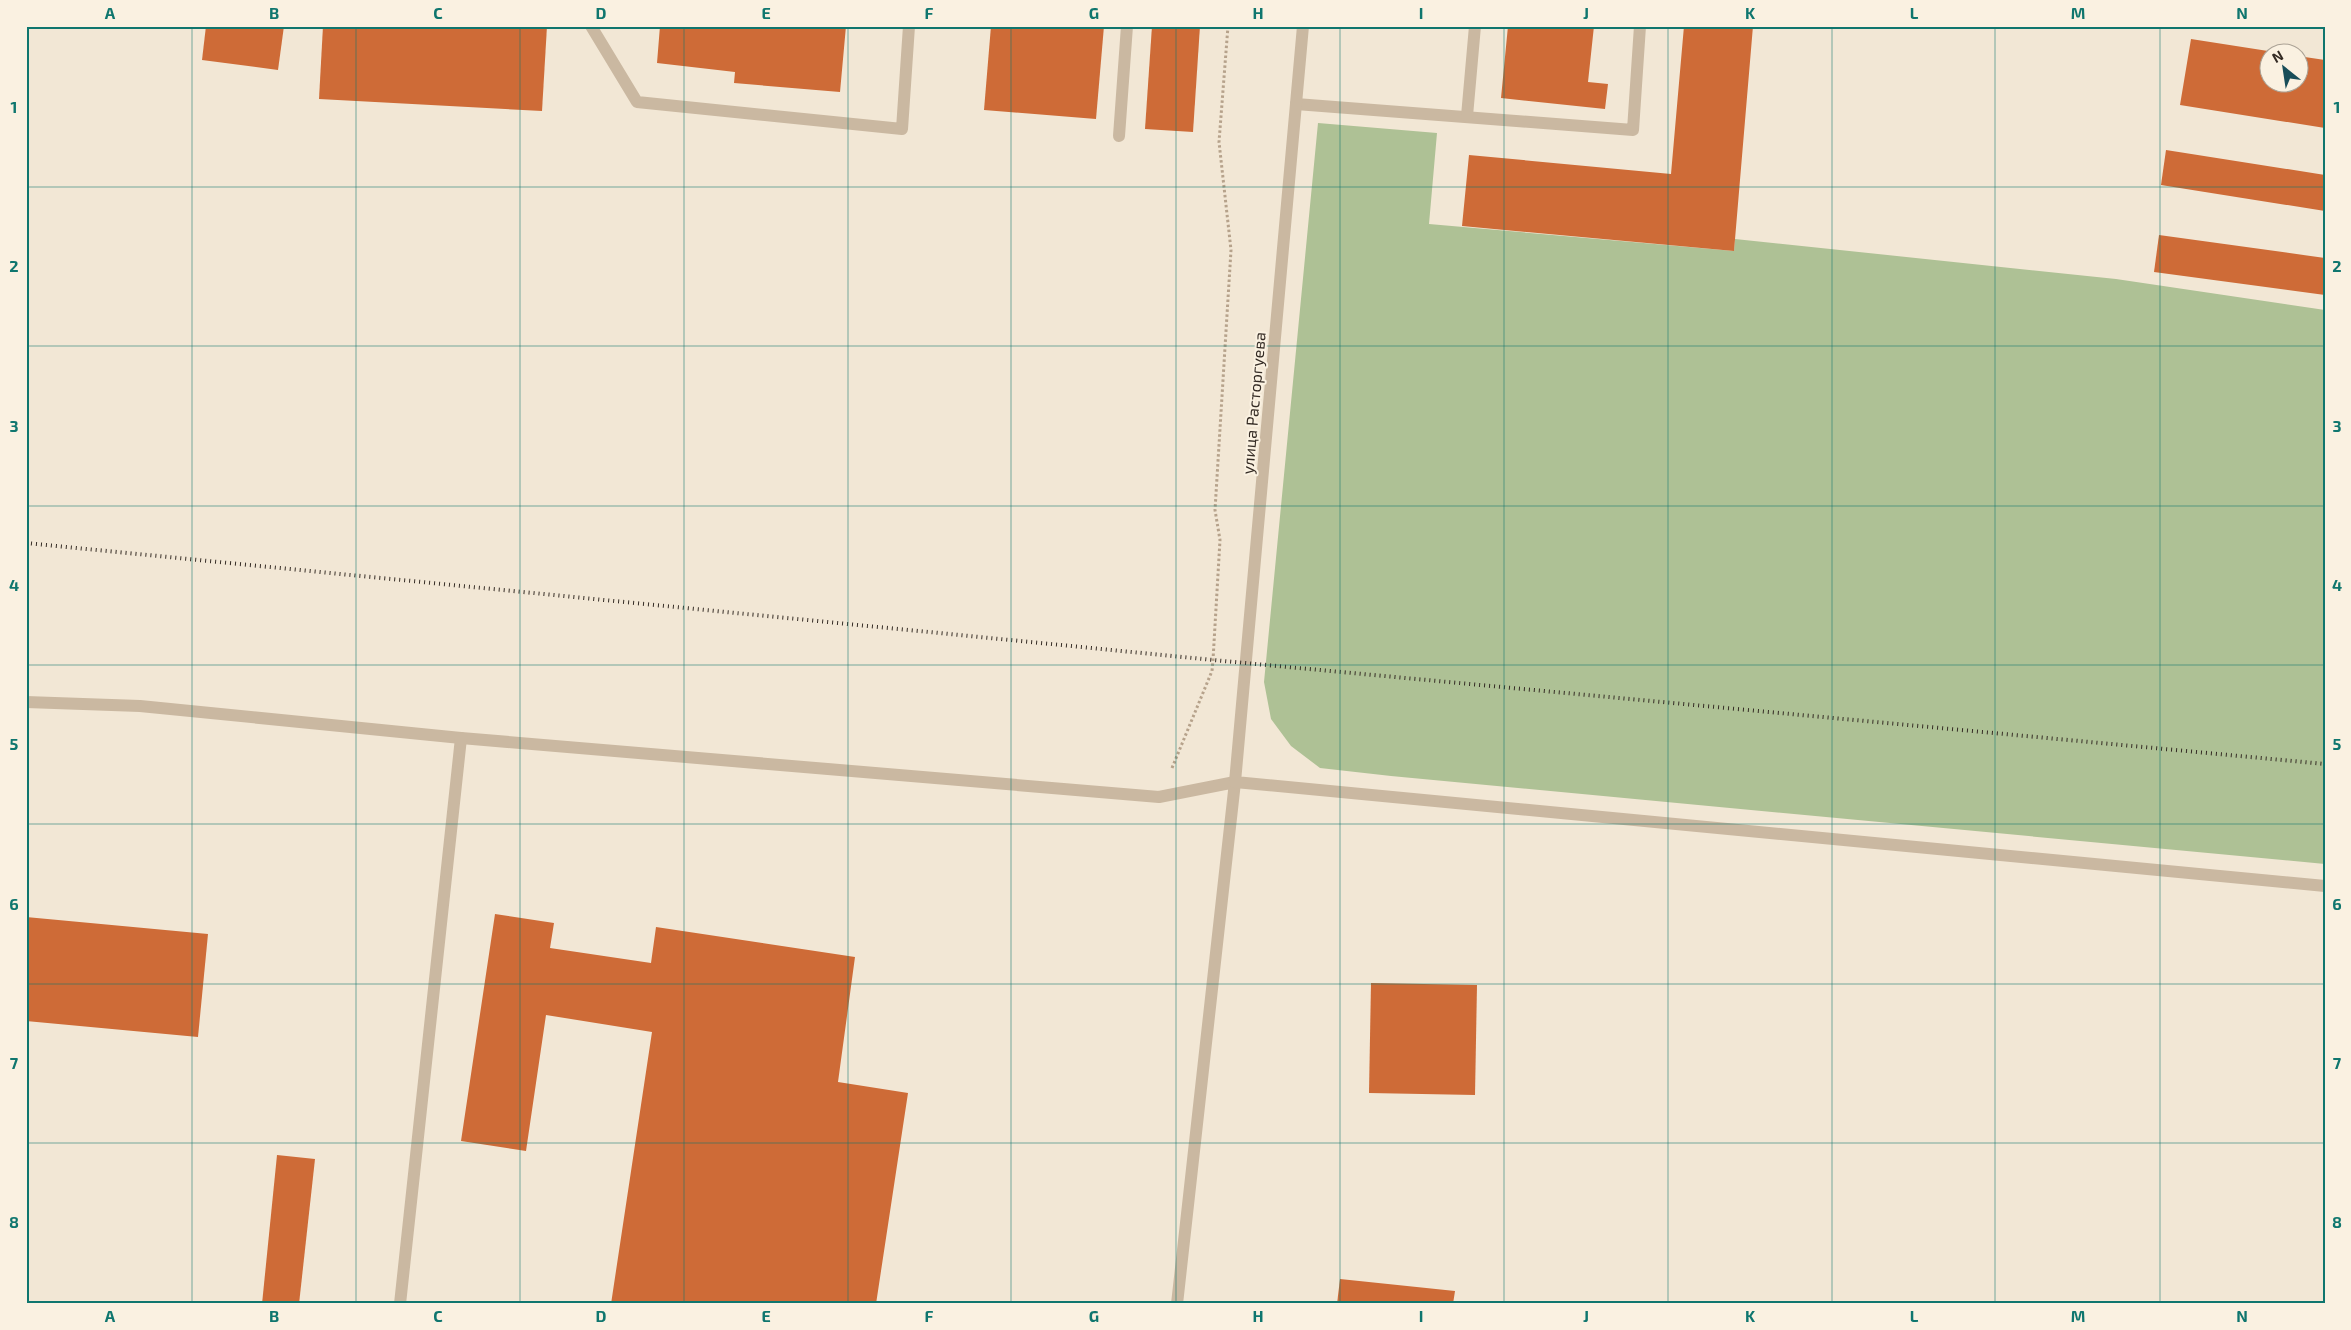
<svg xmlns="http://www.w3.org/2000/svg" width="2351" height="1330" viewBox="0 0 2351 1330" font-family="'Exo 2',sans-serif">
	<style>
		.green { fill: #aec195 }
		.building { fill: #ce6b37 }
		.lines { fill: none; stroke-linecap: round; stroke-linejoin: round }
		.path { stroke: #b6a28b; stroke-width: 3; stroke-dasharray: 2.5 2.5; stroke-linecap: butt }
		.service { stroke: #cab8a1; stroke-width: 12 }
		.tertiary { stroke: #cab8a1; stroke-width: 12 }
		.rail { stroke: #342b24; stroke-width: 4; stroke-dasharray: 1 4; stroke-linecap: butt }
		.grid { fill: none; stroke: #0f766e; stroke-width: 1; stroke-opacity: 0.55 }
		.labels { text-anchor: middle; dominant-baseline: central; stroke-width: 4; stroke-linejoin: round; paint-order: stroke }
		.street-label { font-size: 16px; fill: #342b24; stroke: #faf1e1 }
		.neatline { fill: none; stroke: #0f766e; stroke-width: 2 }
		.grid-label { font-size: 16px; text-anchor: middle; font-weight: bold; fill: #0f766e }
	</style>
	<rect width="100%" height="100%" fill="#f2e7d5"/>
	<path class="green" d="M1318 123 1437 133 1429 224 1734 251 1735 239 2116 279 2325 310V864L1391 776 1320 768 1291 746 1271 719 1264 682Z"/>
	<g class="building">
		<path d="M206 26H284L278 70 202 60Z"/>
		<path d="M323 26H547L542 111 319 99Z"/>
		<path d="M660 26H846L840 92 734 83 735 72 657 63Z"/>
		<path d="M991 26H1104L1096 119 984 110Z"/>
		<path d="M1152 26H1200L1193 132 1145 129Z"/>
		<path d="M1508 26H1594L1588 82 1608 84 1605 109 1501 98Z"/>
		<path d="M1684 26H1753L1734 251 1462 226 1469 155 1671 174Z"/>
		<path d="M2191 39 2268 51V82H2298V56L2325 60V128L2180 105Z"/>
		<path d="M2166 150 2325 175V211L2161 185Z"/>
		<path d="M2159 235 2325 258V295L2154 272Z"/>
		<path d="M495 914 554 923 550 948 651 963 656 927 855 957 838 1082 908 1093 876 1304H611L652 1032 546 1015 526 1151 461 1141Z"/>
		<path d="M26 917 208 934 198 1037 26 1021Z"/>
		<path d="M1371 983 1477 985 1475 1095 1369 1093Z"/>
		<path d="M277 1155 315 1159 299 1304H262Z"/>
		<path d="M1340 1279 1455 1291 1453 1304H1337Z"/>
	</g>
	<g class="lines">
		<path class="path" d="M1172 768 1212 671 1213 660 1220 540 1215 510 1231 250 1219 142 1228 26"/>
		<g class="service">
			<path d="M591 26 637 102 902 129 909 26"/>
			<path d="M1296 104 1633 130 1640 26"/>
			<path d="M1467 116 1475 26"/>
			<path d="M1119 136 1127 26"/>
			<path d="M26 702 140 706 461 738 1159 797 1235 782 1177 1304"/>
			<path d="M400 1304 461 738"/>
		</g>
		<path class="tertiary" d="M1303 26 1235 782 2325 886"/>
		<path class="rail" d="M26 543 1213 660 2325 764"/>
	</g>
	<path class="grid" d="M192 26V1304M356 26V1304M520 26V1304M684 26V1304M848 26V1304M1011 26V1304M1176 26V1304M1340 26V1304M1504 26V1304M1668 26V1304M1832 26V1304M1995 26V1304M2160 26V1304M26 187H2325M26 346H2325M26 506H2325M26 665H2325M26 824H2325M26 984H2325M26 1143H2325"/>
	<g class="labels">
		<g class="street-label">
			<text transform="translate(1253 403) rotate(-85)">улица Расторгуева</text>
		</g>
	</g>
	<rect width="2351" height="1330" fill="none" stroke="#faf1e1" stroke-width="55"/>
	<g transform="translate(2284 68) rotate(330)"><circle r="24" fill="#faf1e1" stroke="#aba295"/>
	<path d="M0-4L9 19L0 12L-9 19Z" fill="#184d58"/>
	<text y="-8" font-size="14" font-weight="bold" text-anchor="middle" fill="#342b24">N</text>
	</g>
	<rect x="28" y="28" width="2296" height="1274" class="neatline"/>
	<g class="grid-label">
		<text x="110" y="19">A</text>
		<text x="274" y="19">B</text>
		<text x="438" y="19">C</text>
		<text x="601" y="19">D</text>
		<text x="766" y="19">E</text>
		<text x="929" y="19">F</text>
		<text x="1094" y="19">G</text>
		<text x="1258" y="19">H</text>
		<text x="1421" y="19">I</text>
		<text x="1586" y="19">J</text>
		<text x="1750" y="19">K</text>
		<text x="1914" y="19">L</text>
		<text x="2078" y="19">M</text>
		<text x="2242" y="19">N</text>
		<text x="14" y="113">1</text>
		<text x="2337" y="113">1</text>
		<text x="14" y="272">2</text>
		<text x="2337" y="272">2</text>
		<text x="14" y="432">3</text>
		<text x="2337" y="432">3</text>
		<text x="14" y="591">4</text>
		<text x="2337" y="591">4</text>
		<text x="14" y="750">5</text>
		<text x="2337" y="750">5</text>
		<text x="14" y="910">6</text>
		<text x="2337" y="910">6</text>
		<text x="14" y="1069">7</text>
		<text x="2337" y="1069">7</text>
		<text x="14" y="1228">8</text>
		<text x="2337" y="1228">8</text>
		<text x="110" y="1322">A</text>
		<text x="274" y="1322">B</text>
		<text x="438" y="1322">C</text>
		<text x="601" y="1322">D</text>
		<text x="766" y="1322">E</text>
		<text x="929" y="1322">F</text>
		<text x="1094" y="1322">G</text>
		<text x="1258" y="1322">H</text>
		<text x="1421" y="1322">I</text>
		<text x="1586" y="1322">J</text>
		<text x="1750" y="1322">K</text>
		<text x="1914" y="1322">L</text>
		<text x="2078" y="1322">M</text>
		<text x="2242" y="1322">N</text>
	</g>
</svg>
